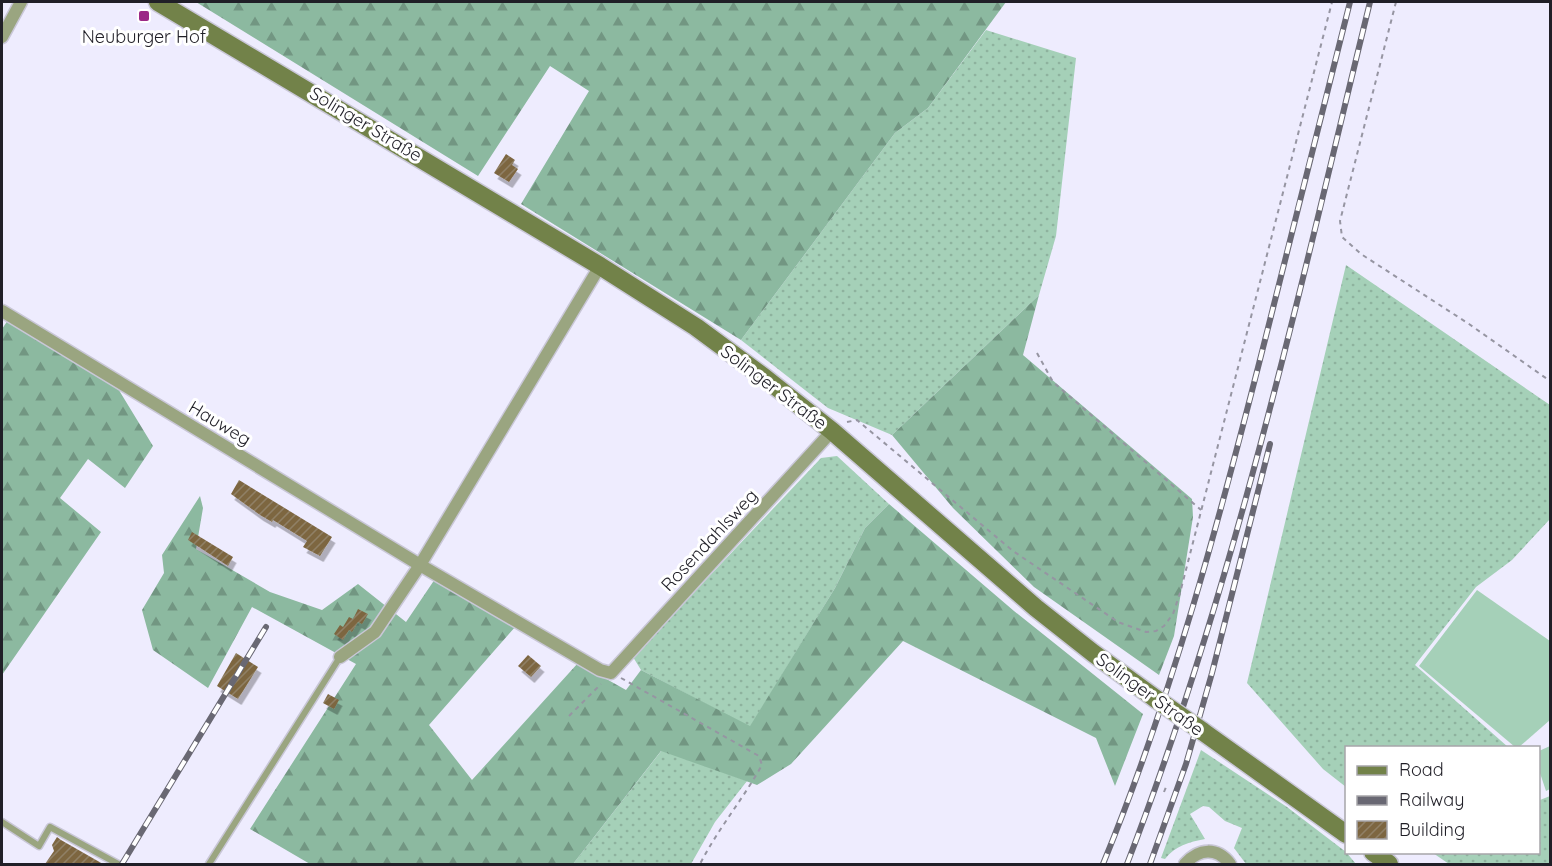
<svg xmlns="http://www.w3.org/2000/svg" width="1552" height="866" viewBox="0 0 1552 866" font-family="Quicksand,sans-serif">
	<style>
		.grass { fill: url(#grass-dots) }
		.forest { fill: url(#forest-firs) }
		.garden { fill: #a5d0b8 }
		.building { fill: url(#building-hatch); filter: url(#shadow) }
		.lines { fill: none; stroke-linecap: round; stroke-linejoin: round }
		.lane-casing { stroke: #c9c7d7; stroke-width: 9 }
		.street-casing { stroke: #c9c7d7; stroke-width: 15 }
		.secondary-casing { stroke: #c9c7d7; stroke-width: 21 }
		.path { stroke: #9695a2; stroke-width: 2; stroke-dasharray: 4.5 4.5; stroke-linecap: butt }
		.lane { stroke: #9aa580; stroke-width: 6 }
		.street { stroke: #9aa580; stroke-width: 12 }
		.secondary { stroke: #728249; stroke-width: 18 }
		.rail-casing { stroke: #696873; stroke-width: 6 }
		.rail { stroke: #fff; stroke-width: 4; stroke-dasharray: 11; stroke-linecap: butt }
		.secondary-bridge-casing { stroke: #c9c7d7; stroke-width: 21; stroke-linecap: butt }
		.secondary-bridge { stroke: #728249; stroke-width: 18 }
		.poi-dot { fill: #9c2986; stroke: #fff; stroke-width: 2 }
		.labels { text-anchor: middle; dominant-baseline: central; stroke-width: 6; stroke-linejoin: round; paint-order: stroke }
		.poi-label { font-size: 18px; fill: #201f27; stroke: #fff }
		.street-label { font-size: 18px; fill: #201f27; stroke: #fff }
	</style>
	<defs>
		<pattern id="grass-dots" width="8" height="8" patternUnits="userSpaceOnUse" patternTransform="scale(1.5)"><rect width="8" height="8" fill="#a5d0b8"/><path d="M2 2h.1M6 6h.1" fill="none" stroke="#8eb29e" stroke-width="1.8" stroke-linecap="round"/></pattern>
		<pattern id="forest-firs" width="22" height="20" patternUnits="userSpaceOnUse" patternTransform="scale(1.5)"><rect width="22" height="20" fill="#8cb9a0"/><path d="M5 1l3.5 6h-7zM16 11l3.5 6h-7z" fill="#729682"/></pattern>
		<pattern id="building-hatch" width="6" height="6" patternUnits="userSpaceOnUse" patternTransform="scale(1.5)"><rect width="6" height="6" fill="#7d6641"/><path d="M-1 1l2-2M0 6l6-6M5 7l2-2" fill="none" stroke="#908066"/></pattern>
		<filter id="shadow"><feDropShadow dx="3.5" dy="6" stdDeviation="0" flood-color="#0004"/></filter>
	</defs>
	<rect width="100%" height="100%" fill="#eeecfe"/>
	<g class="grass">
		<path d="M986 30 1076 58 1056 236 1039 295 892 435 828 408 741 340 895 133 928 108Z"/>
		<path d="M1346 265 1550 405V519L1512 560 1476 587 1415 665 1508 747 1346 748V787L1323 769 1247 683Z"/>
		<path d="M837 456 889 504 865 528 835 588 750 727 641 670 633 657 821 458Z"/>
		<path d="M662 750 747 781 715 822 691 864H573Z"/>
		<path d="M1201 750 1287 807 1346 852 1356 864H1246L1234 848 1242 828 1225 821 1209 807 1203 806 1190 814 1205 839C1189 842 1175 846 1165 859L1161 858Z"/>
		<path d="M1550 796V864H1449L1433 853 1538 852 1539 799 1540 800Z"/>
	</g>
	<g class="forest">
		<path d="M196 2H1006L928 108 895 133 741 340 521 204 589 91 550 66 478 176Z"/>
		<path d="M1039 295 1023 355 1192 499 1193 517 1174 636 1159 675 1034 587 953 508 892 435Z"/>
		<path d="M8 320 117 387 153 446 125 488 88 459 60 498 101 532 2 675V329Z"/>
		<path d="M200 496 203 508 196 549 270 592 322 610 358 584 406 622 435 579 516 626 429 725 472 780 578 663 626 690 641 670 750 726 835 588 865 528 889 504 1014 611 1143 714 1115 786 1096 738 903 641 791 764 757 785 661 751 573 864H310L250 829 356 664 252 607 208 688 153 650 142 610 164 573 162 555Z"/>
	</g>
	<g class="garden">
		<path d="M1477 590 1550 641V720L1519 747H1515L1419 666Z"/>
		<path d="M1550 746V789L1546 791 1539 770V751Z"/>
	</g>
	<g class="building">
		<path d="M506 154 515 160 512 165 518 169 509 182 494 173Z"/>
		<path d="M239 480 332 537 320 556 303 547 307 541 273 520 272 522 260 515 231 494Z"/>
		<path d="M192 532 233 557 228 566 188 540Z"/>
		<path d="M358 609 368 614 362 624 358 622 352 632 349 630 343 640 334 634 340 625 343 627 349 617 353 619Z"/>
		<path d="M236 653 258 667 238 699 217 686Z"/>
		<path d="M528 655 541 666 531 677 518 666Z"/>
		<path d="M328 694 339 700 334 709 323 703Z"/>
		<path d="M57 837 61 840 103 864H45L54 851 52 845Z"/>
	</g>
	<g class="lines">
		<g class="lane-casing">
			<g id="lane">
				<path d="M2 822 39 846 50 827 118 864"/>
				<path d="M209 864 340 657"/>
			</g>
		</g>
		<g class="street-casing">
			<g id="street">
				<path d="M2 37 21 2"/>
				<path d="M2 311 420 565 600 670 611 673 832 431"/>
				<path d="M340 657 375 632 420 565 600 266"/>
				<path d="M1185 864C1199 848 1217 847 1230 864"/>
			</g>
		</g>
		<g class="secondary-casing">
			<g id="secondary">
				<path d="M158 2 600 266 696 327 765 378 832 431 1036 608 1093 653 1156 699"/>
				<path d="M1202 731 1346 834"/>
				<path d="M1373 852 1389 864"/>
			</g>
		</g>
		<g class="path">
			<path d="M1396 2 1340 221 1342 237 1361 254 1469 324 1550 381"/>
			<path d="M1037 353 1053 382 1201 510"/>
			<path d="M847 422 857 420 1013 551 1118 622 1146 632 1156 631 1164 626 1173 614 1180 593 1332 2"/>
			<path d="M621 678 759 756 762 765C743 799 718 829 700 864"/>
			<path d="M569 716 601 684"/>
			<path d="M1164 792 1166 787"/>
		</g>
		<use href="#lane" class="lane"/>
		<use href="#street" class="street"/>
		<use href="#secondary" class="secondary"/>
		<g class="rail-casing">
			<g id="rail">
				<path d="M122 864 266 627"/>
				<path d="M1103 864C1173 694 1221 514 1266 336 1294 224 1322 113 1350 2"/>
				<path d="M1127 864C1235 585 1299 292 1370 2"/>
				<path d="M1150 864 1186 764 1212 673 1270 444"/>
			</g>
		</g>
		<use href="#rail" class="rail"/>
		<g class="secondary-bridge-casing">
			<path id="secondary-bridge" d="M1156 699 1202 731"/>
		</g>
		<use href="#secondary-bridge" class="secondary-bridge"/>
	</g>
	<rect class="poi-dot" x="138" y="10" width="12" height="12" rx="3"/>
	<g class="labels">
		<g class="poi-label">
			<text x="144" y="36">Neuburger Hof</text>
		</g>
		<g class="street-label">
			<text transform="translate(366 124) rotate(31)">Solinger Straße</text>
			<text transform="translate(774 387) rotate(37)">Solinger Straße</text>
			<text transform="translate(220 423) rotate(31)">Hauweg</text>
			<text transform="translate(709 540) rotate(-47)">Rosendahlsweg</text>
			<text transform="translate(1150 694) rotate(36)">Solinger Straße</text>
		</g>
	</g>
	<rect width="1552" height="866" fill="none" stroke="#201f27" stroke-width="6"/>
	<rect x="1345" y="746" width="195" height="108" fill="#ffffff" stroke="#a6a5a9" stroke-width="1.5"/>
	<rect x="1357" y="766" width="30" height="9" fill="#728249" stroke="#a6a5a9" stroke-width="1.5"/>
	<text x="1399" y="776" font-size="18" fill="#201f27">Road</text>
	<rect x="1357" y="796" width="30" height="9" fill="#696873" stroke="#a6a5a9" stroke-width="1.5"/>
	<text x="1399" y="806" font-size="18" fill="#201f27">Railway</text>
	<rect x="1357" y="821" width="30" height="18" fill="url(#building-hatch)" stroke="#a6a5a9" stroke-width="1.5"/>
	<text x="1399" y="836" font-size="18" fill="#201f27">Building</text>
</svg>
